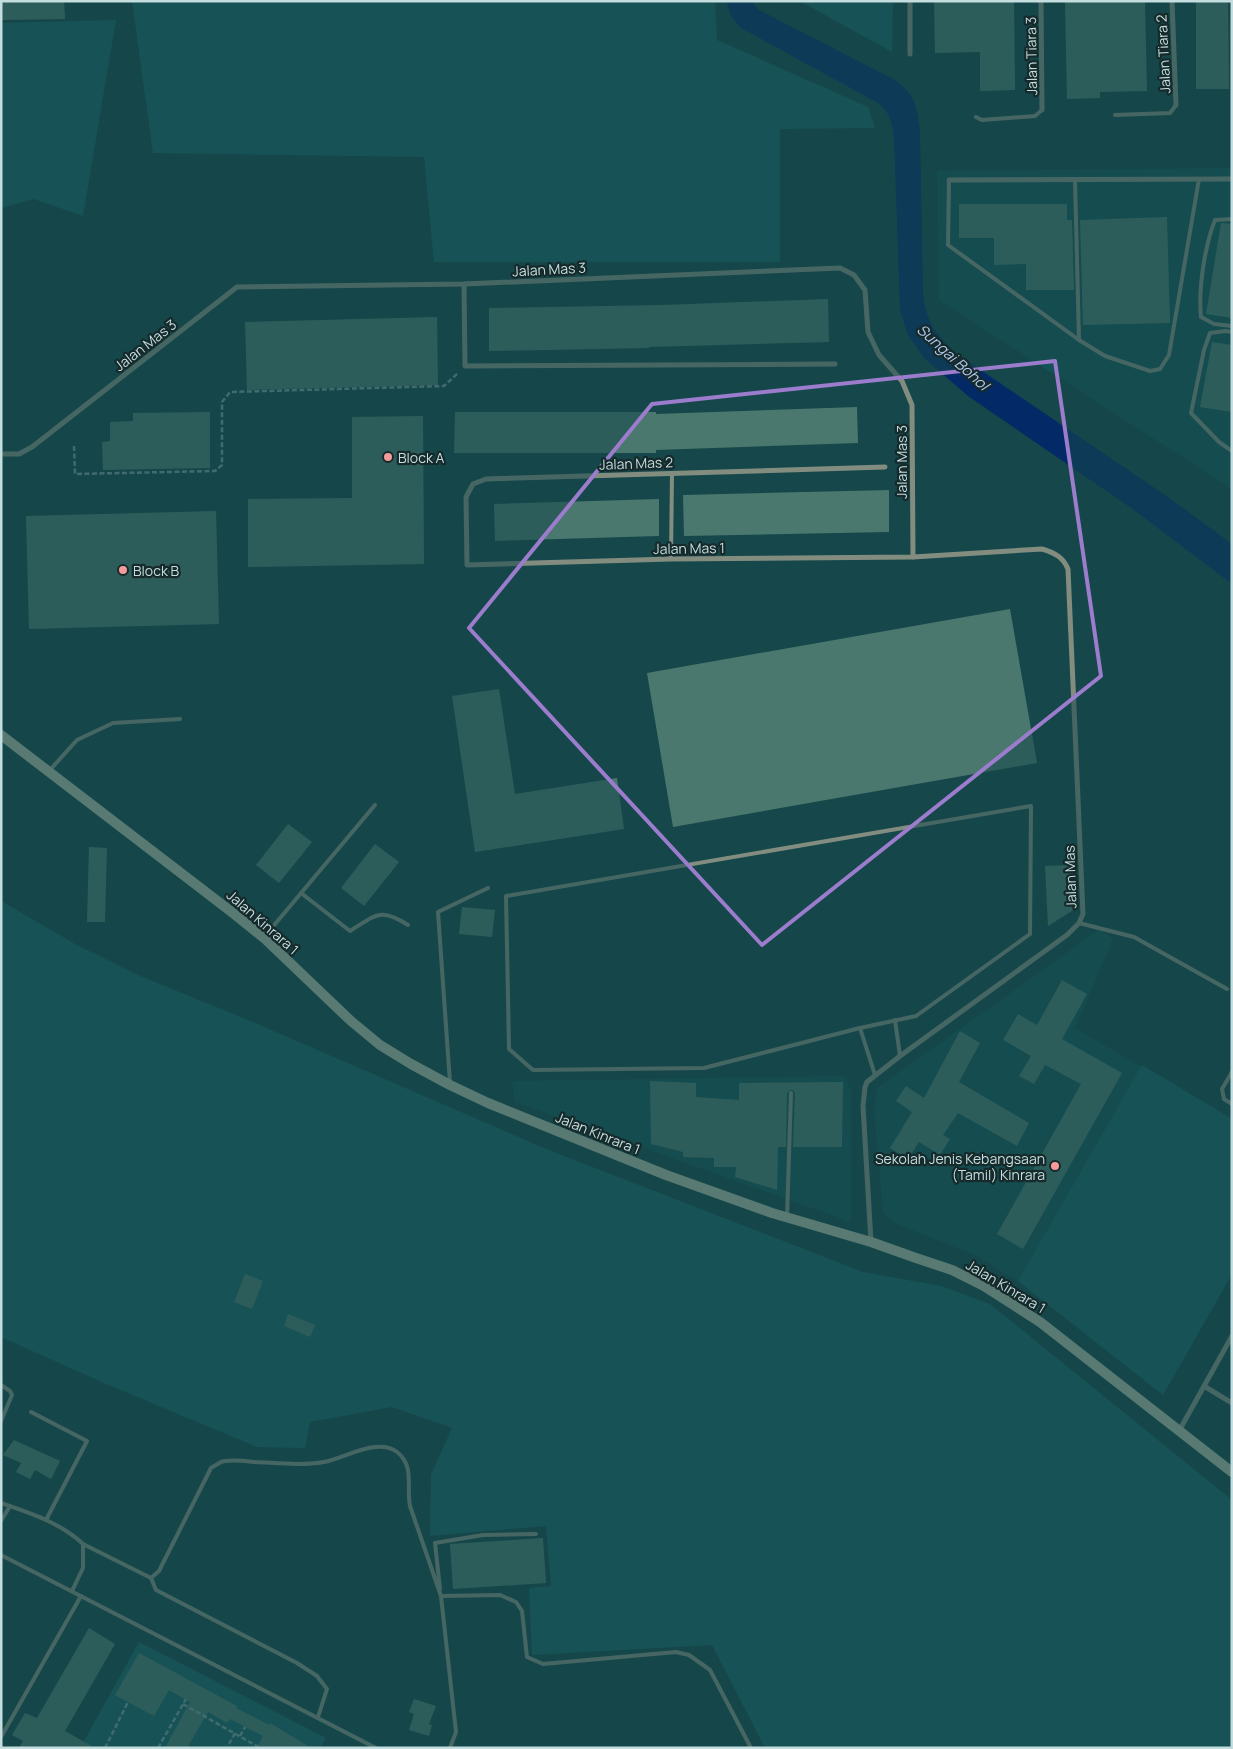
<svg xmlns="http://www.w3.org/2000/svg" width="1233" height="1749" viewBox="0 0 1233 1749" font-family="Manrope,sans-serif">
	<style>
		.built { fill: #135356 }
		.green { fill: #196164 }
		.water { fill: #032a67 }
		.building { fill: #4b786e }
		.lines { fill: none; stroke-linecap: round; stroke-linejoin: round }
		.path { stroke: #74989a; stroke-width: 2.5; stroke-dasharray: 5 2.5; stroke-linecap: butt }
		.lane { stroke: #828d80; stroke-width: 4 }
		.street { stroke: #828d80; stroke-width: 5 }
		.secondary { stroke: #a8b9a3; stroke-width: 10 }
		.marked { fill: none; stroke: #9c7ccd; stroke-width: 4; stroke-linejoin: round }
		.poi-dot { fill: #f59b9b; stroke: #162a2b; stroke-width: 2 }
		.labels { text-anchor: middle; dominant-baseline: central; stroke-width: 4.5; stroke-linejoin: round; paint-order: stroke }
		.street-label { font-size: 14px; fill: #c4ddde; stroke: #162a2b }
		.poi-label { font-size: 14px; fill: #c4ddde; stroke: #162a2b; text-anchor: start }
		.water-label { font-size: 15px; font-style: italic; fill: #b2caee; stroke: #162a2b }
	</style>
	<rect width="100%" height="100%" fill="#16474a"/>
	<g class="built">
		<path d="M1232 168V489L939 300 937 171Z"/>
		<path d="M1100 929 1113 939 1075 1028 1232 1120V1274L1163 1395 1018 1281 975 1255 895 1223 883 1213 874 1108 877 1088Z"/>
		<path d="M844 1076 851 1090V1222L515 1102 512 1081Z"/>
	</g>
	<g class="green">
		<path d="M132 1H715L717 40 868 107 875 128 780 129V262H434L424 157 153 153Z"/>
		<path d="M800 1H893L892 52Z"/>
		<path d="M116 20 83 216 34 199 1 208V23Z"/>
		<path d="M1 901 75 944 140 976 241 1017 551 1151 863 1272 941 1286 990 1304 1232 1500V1748H765L712 1645 532 1655 529 1588 551 1586 546 1526 430 1536 431 1475 452 1428 392 1407 310 1422 305 1448 257 1447 104 1383 1 1337Z"/>
		<path d="M1142 1065 1232 1119V1274L1163 1395 1018 1281Z"/>
		<path d="M139 1642 326 1738 320 1748H80Z"/>
	</g>
	<path class="water" d="M727 1H751L759 10 895 80C916 97 916 103 920 129L923 292C926 322 935 334 957 354L1168 497 1232 544V584L1134 510 968 396 923 357 908 335 900 311 894 138C892 122 890 113 878 103L741 28C733 20 728 13 727 1Z"/>
	<g class="building">
		<path d="M1 1H64L65 19 1 20Z"/>
		<path d="M934 1H1014L1015 90 980 91V52L935 53Z"/>
		<path d="M1065 1H1145L1147 91 1100 92V98L1067 99Z"/>
		<path d="M1196 1H1228L1229 89H1196Z"/>
		<path d="M959 204H1067V220H1072L1074 290H1026V264L994 265V238H959Z"/>
		<path d="M1167 217 1170 323 1083 325 1080 220Z"/>
		<path d="M1221 223 1232 224V318L1206 314Z"/>
		<path d="M828 299 829 342 649 347V348L489 351V308L663 305Z"/>
		<path d="M437 317 438 385 247 390 245 322Z"/>
		<path d="M1212 342 1232 345V412L1200 407Z"/>
		<path d="M857 407 858 443 656 450V453H454L455 412H656V414Z"/>
		<path d="M210 412V468L103 470 102 442 110 441V422L133 421V413Z"/>
		<path d="M423 416 424 564 248 567V499L352 498V417Z"/>
		<path d="M889 490V532L684 536 683 495Z"/>
		<path d="M659 499V536L495 541 494 504Z"/>
		<path d="M216 511 219 624 29 629 26 516Z"/>
		<path d="M1010 609 1037 763 673 827 647 673Z"/>
		<path d="M499 689 515 794 617 778 624 829 475 852 452 696Z"/>
		<path d="M288 824 312 842 279 883 256 865Z"/>
		<path d="M375 844 399 862 364 906 341 888Z"/>
		<path d="M89 847 107 848 105 922H87Z"/>
		<path d="M1073 865 1075 909 1048 926 1045 866Z"/>
		<path d="M462 907 495 910 492 937 459 934Z"/>
		<path d="M1062 980 1087 994 1062 1039 1122 1073 1023 1249 997 1234 1081 1084 1045 1065 1034 1084 1019 1076 1031 1056 1003 1040 1018 1014 1037 1025Z"/>
		<path d="M960 1031 980 1043 959 1082 1029 1123 1017 1146 958 1113 943 1135 950 1139 940 1155 919 1142 908 1159 890 1148 912 1112 896 1101 906 1086 924 1098Z"/>
		<path d="M650 1081 696 1083V1097L739 1100V1083L843 1082 842 1147H793L795 1093 793 1090H790L787 1093 786 1147H778L777 1190 735 1177 736 1167H714V1158L683 1157V1152L651 1144Z"/>
		<path d="M245 1274 263 1281 252 1309 234 1302Z"/>
		<path d="M288 1314 315 1325 310 1337 284 1326Z"/>
		<path d="M14 1440 60 1461 51 1479 35 1470 30 1479 16 1472 21 1463 3 1455Z"/>
		<path d="M543 1538 546 1583 453 1589 450 1544Z"/>
		<path d="M89 1628 115 1644 65 1731 95 1748H19L23 1741 12 1735 25 1713 37 1718Z"/>
		<path d="M139 1653 237 1706 236 1708 269 1725 270 1723 311 1748H257L263 1736 230 1719 227 1723 208 1712 187 1748H165L190 1702 169 1690 154 1716 115 1695Z"/>
		<path d="M414 1699 436 1706 429 1724 432 1725 429 1736 409 1730 414 1714 409 1712Z"/>
	</g>
	<g class="lines">
		<g class="path">
			<path d="M74 446 75 474 215 471 222 465V402L230 392 444 386 458 373"/>
			<path d="M183 1704 260 1748"/>
			<path d="M240 1736 245 1727"/>
			<path d="M229 1744 235 1733"/>
			<path d="M105 1748 128 1702"/>
			<path d="M158 1748 186 1699"/>
		</g>
		<g class="lane">
			<path d="M1115 115 1170 113 1176 105"/>
			<path d="M976 117 982 120 1035 116 1042 110"/>
			<path d="M949 180 948 245 1079 340 1105 356 1150 371 1160 369 1169 355 1199 179"/>
			<path d="M1075 180 1079 340"/>
			<path d="M1232 219 1215 220C1205 245 1198 289 1201 317L1214 324 1232 326"/>
			<path d="M1232 332 1225 331 1210 333 1204 350 1191 413 1219 442 1232 451"/>
			<path d="M671 559 672 473"/>
			<path d="M49 771 77 740 113 723 180 719"/>
			<path d="M1031 806 1030 934 916 1016 860 1028 704 1068 533 1070 509 1049 506 896Z"/>
			<path d="M301 893 350 931C376 915 380 907 408 925"/>
			<path d="M1079 923 1134 937 1227 989"/>
			<path d="M265 936 375 805"/>
			<path d="M895 1020 900 1056"/>
			<path d="M860 1028 875 1075"/>
			<path d="M1232 1072 1222 1089 1224 1099 1232 1104"/>
			<path d="M450 1083 438 912 488 888"/>
			<path d="M787 1217 791 1093"/>
			<path d="M1 1385 10 1391 12 1395 1 1421"/>
			<path d="M31 1412 87 1441 46 1520"/>
			<path d="M1 1503C30 1513 61 1523 83 1544V1568L72 1591"/>
			<path d="M1 1521 10 1506"/>
			<path d="M83 1544 151 1578 156 1590 297 1663 317 1676 327 1689 318 1717"/>
			<path d="M1 1555 376 1748"/>
			<path d="M151 1578 159 1571 211 1468C214 1466 218 1464 221 1462 231 1459 245 1461 255 1462 278 1463 301 1466 324 1462 345 1458 378 1437 397 1452 415 1466 406 1487 410 1506L441 1596 500 1595 516 1602 522 1611 527 1657 543 1664 676 1652 689 1655 710 1670 751 1748"/>
			<path d="M440 1589 435 1543 483 1535 536 1534"/>
			<path d="M441 1596 456 1732 450 1748"/>
			<path d="M1 1737 81 1596"/>
		</g>
		<g class="street">
			<path d="M910 1V54"/>
			<path d="M1041 1 1042 110"/>
			<path d="M1172 1 1176 105"/>
			<path d="M949 180 1232 179"/>
			<path d="M464 284 465 366 835 364"/>
			<path d="M1 454H19L32 447 237 287 464 284 840 268 854 275 865 290 868 332 879 355 902 381 912 405 913 557"/>
			<path d="M871 1242 863 1106 865 1087 867 1082 900 1056 1067 935 1079 923 1083 914 1068 569C1063 557 1055 553 1042 549L913 557 671 559 467 565 466 497 473 484 486 479 885 467"/>
			<path d="M1204 1386 1232 1403"/>
			<path d="M1179 1431 1232 1336"/>
		</g>
		<path class="secondary" d="M1 735 233 913 264 938 351 1021 380 1045 411 1064 450 1085 488 1103 666 1175 772 1213 871 1242 916 1258 952 1270 984 1286 1040 1322 1232 1472"/>
	</g>
	<path d="M0 0H1233V1749H0ZM1055 361 1101 676 762 945 469 628 652 404Z" fill="#16474a" fill-opacity=".55" fill-rule="evenodd"/>
	<path class="marked" d="M1055 361 1101 676 762 945 469 628 652 404Z"/>
	<g class="poi-dot">
		<circle cx="388" cy="457" r="5"/>
		<circle cx="123" cy="570" r="5"/>
		<circle cx="1055" cy="1166" r="5"/>
	</g>
	<g class="labels">
		<g class="street-label">
			<text transform="translate(1163 54) rotate(-93)">Jalan Tiara 2</text>
			<text transform="translate(1031 56) rotate(-91)">Jalan Tiara 3</text>
			<text transform="translate(549 269) rotate(-3)">Jalan Mas 3</text>
			<text transform="translate(145 345) rotate(-38)">Jalan Mas 3</text>
			<text transform="translate(901 462) rotate(-90)">Jalan Mas 3</text>
			<text transform="translate(636 463) rotate(-2)">Jalan Mas 2</text>
			<text transform="translate(689 548) rotate(-1)">Jalan Mas 1</text>
			<text transform="translate(1070 877) rotate(-92)">Jalan Mas</text>
			<text transform="translate(263 922) rotate(41)">Jalan Kinrara 1</text>
			<text transform="translate(598 1133) rotate(22)">Jalan Kinrara 1</text>
			<text transform="translate(1006 1286) rotate(31)">Jalan Kinrara 1</text>
		</g>
		<g class="poi-label">
			<text x="398" y="457">Block A</text>
			<text x="133" y="570">Block B</text>
			<text x="1045" y="1158" text-anchor="end">Sekolah Jenis Kebangsaan<tspan x="1045" dy="16">(Tamil) Kinrara</tspan></text>
		</g>
		<g class="water-label">
			<text transform="translate(953 357) rotate(42)">Sungai Bohol</text>
		</g>
	</g>
	<rect width="1233" height="1749" fill="none" stroke="#c4ddde" stroke-width="5"/>
</svg>
